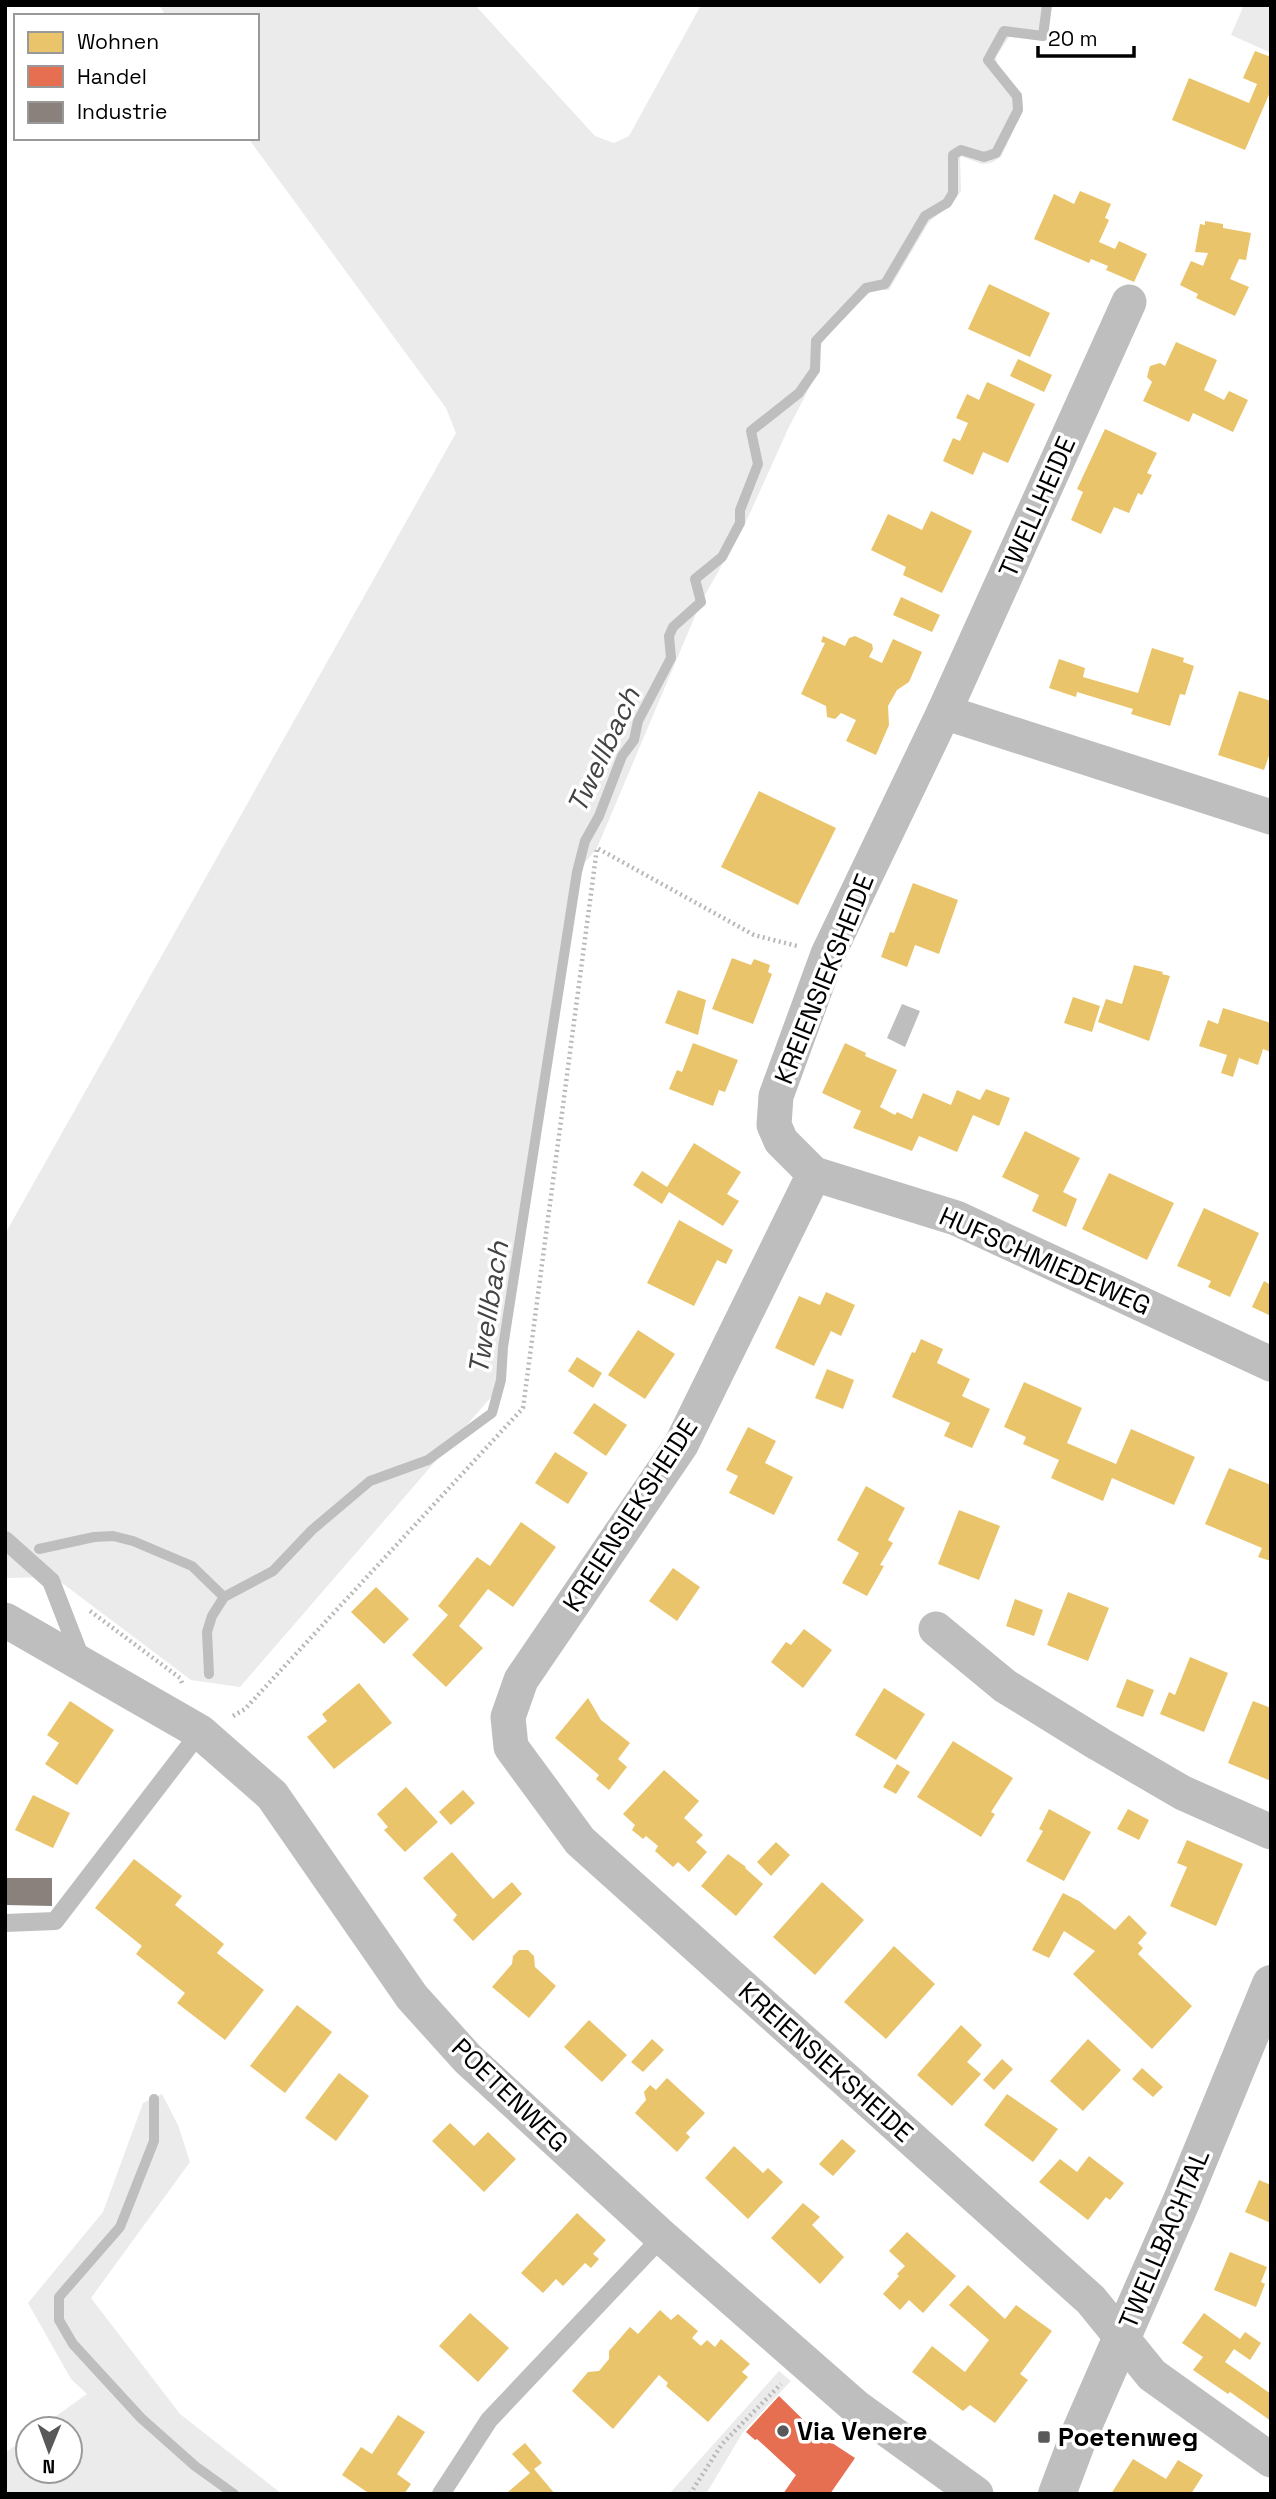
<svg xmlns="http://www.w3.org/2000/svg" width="1276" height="2499" viewBox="0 0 1276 2499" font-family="'Space Grotesk',sans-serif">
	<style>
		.green { fill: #ebebeb }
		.water { fill: #bebebe }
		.homes { fill: #e9c46a }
		.shops { fill: #e76f51 }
		.industry { fill: #8a817c }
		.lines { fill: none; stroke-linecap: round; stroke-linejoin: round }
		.stream { stroke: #bebebe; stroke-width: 10 }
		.path { stroke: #b9b9b9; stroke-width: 4.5; stroke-dasharray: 2 3.5; stroke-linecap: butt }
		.service { stroke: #bebebe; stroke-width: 18 }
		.minor { stroke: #bebebe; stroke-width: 35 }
		.tertiary { stroke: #bebebe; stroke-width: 38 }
		.poi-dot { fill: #595959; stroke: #fff; stroke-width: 2.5 }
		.labels { text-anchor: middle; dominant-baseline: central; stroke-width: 7; stroke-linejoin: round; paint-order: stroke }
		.street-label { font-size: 26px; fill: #000; stroke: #fff }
		.poi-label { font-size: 26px; font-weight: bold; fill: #000; stroke: #fff; text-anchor: start }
		.water-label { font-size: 28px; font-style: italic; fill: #434343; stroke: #fff }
	</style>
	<rect width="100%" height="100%" fill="#fff"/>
	<g class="green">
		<path d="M159 5H475L595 136 614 143 629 136 701 5H1052L1046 41 1009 37 996 57 998 68 1022 94 1023 110 1001 157 991 163 982 164 960 156 961 191 953 202 929 222 889 290H873L841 319 822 343 818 356 819 369 788 429 745 524 701 602 597 848 577 872 506 1345 505 1381 240 1687 191 1680 54 1577 5 1578V1234L456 433 446 408 248 138H257V16H166Z"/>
		<path d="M1244 5H1271V53L1231 35Z"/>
		<path d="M162 2094 178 2125 190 2162 91 2298 180 2414 282 2494H5V2453L28 2436V2471H70V2429H38L87 2394 71 2379 28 2303 103 2212 143 2103Z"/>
		<path d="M779 2371 791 2381 743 2432 706 2494H669Z"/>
	</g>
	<path class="water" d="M902 1004 920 1011 905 1047 887 1038Z"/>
	<g class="homes">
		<path d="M1255 51 1271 57V90L1245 150 1172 120 1189 78 1249 103 1257 84 1243 78Z"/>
		<path d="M1080 191 1111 204 1105 218 1109 220 1099 242 1115 249 1119 241 1147 254 1134 282 1106 270 1108 266 1091 259 1089 263 1034 239 1054 194 1074 204Z"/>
		<path d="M1205 221 1223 224V228L1251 233 1246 260 1239 259 1230 279 1249 287 1235 316 1196 298 1198 294 1180 285 1191 261 1203 266 1208 253 1195 252 1200 224 1205 225Z"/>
		<path d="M989 284 1050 313 1030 357 968 329Z"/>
		<path d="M1176 342 1217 360 1204 390 1224 400 1229 391 1248 400 1233 432 1193 413 1189 422 1143 401 1152 382 1147 377 1150 366 1160 363 1165 366Z"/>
		<path d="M1018 359 1052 375 1044 392 1010 376Z"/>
		<path d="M987 382 1035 404 1008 463 983 452 973 475 943 461 953 438 960 441 968 423 956 418 967 394 979 400Z"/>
		<path d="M1105 429 1157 453 1147 473 1152 475 1142 495 1138 493 1129 513 1114 507 1101 534 1071 520 1083 492 1077 489Z"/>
		<path d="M931 511 972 531 942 593 903 575 906 567 871 550 888 514 922 530Z"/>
		<path d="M901 597 940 615 932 632 893 615Z"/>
		<path d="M823 636 845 646 849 638 855 636 872 644 873 649 869 657 882 663 893 639 922 652 909 682 897 690 888 706 889 725 876 755 846 741 856 720 841 713 835 719 827 717 826 706 801 694 825 643 821 642Z"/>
		<path d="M1152 648 1184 658 1183 662 1194 666 1185 695 1180 694 1170 726 1131 714 1133 709 1077 692 1076 697 1049 688 1059 659 1085 668 1083 677 1138 693Z"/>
		<path d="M1239 691 1271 701V750L1264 770 1218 755Z"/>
		<path d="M759 791 836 828 798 905 721 867Z"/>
		<path d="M913 883 958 900 939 954 915 945 907 967 881 957 890 932 894 933Z"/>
		<path d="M732 958 751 965 754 959 770 965 768 972 772 974 753 1024 712 1009Z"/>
		<path d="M1134 965 1163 972 1162 974 1170 976 1149 1041 1098 1022 1106 999 1122 1004Z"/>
		<path d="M678 990 706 1000 698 1035 665 1023Z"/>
		<path d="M1073 997 1100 1006 1092 1032 1064 1023Z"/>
		<path d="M1223 1008 1271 1023V1052L1263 1049 1258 1065 1239 1058 1233 1077 1221 1073 1227 1055 1199 1046 1208 1020 1218 1024Z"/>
		<path d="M693 1043 738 1060 725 1092 719 1090 713 1106 669 1089 677 1070 682 1072Z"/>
		<path d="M845 1043 866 1053 865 1056 897 1070 880 1107 895 1115 897 1112 912 1119 923 1093 951 1105 957 1090 980 1100 986 1089 1010 1098 999 1126 973 1115 957 1152 919 1136 912 1151 853 1128 861 1111 822 1093Z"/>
		<path d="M1025 1131 1080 1158 1063 1192 1077 1199 1066 1227 1032 1211 1039 1195 1002 1177Z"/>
		<path d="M694 1143 741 1172 727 1194 739 1201 723 1226 669 1192 662 1204 633 1185 642 1171 667 1187Z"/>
		<path d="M1109 1173 1174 1203 1147 1260 1082 1229Z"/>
		<path d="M1204 1208 1259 1233 1230 1297 1208 1287 1211 1281 1177 1266Z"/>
		<path d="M679 1220 733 1250 726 1264 717 1260 694 1306 647 1283Z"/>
		<path d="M1264 1281 1271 1285V1316L1252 1307Z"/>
		<path d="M826 1292 855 1305 841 1336 831 1331 814 1366 775 1348 799 1296 820 1305Z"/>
		<path d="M638 1330 675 1354 645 1399 608 1375Z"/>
		<path d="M921 1339 943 1349 937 1363 970 1379 962 1396 990 1409 972 1448 944 1436 950 1423 892 1397 912 1352 915 1353Z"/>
		<path d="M577 1357 602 1373 593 1388 568 1371Z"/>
		<path d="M827 1369 854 1380 843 1409 815 1398Z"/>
		<path d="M1024 1382 1082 1408 1067 1443 1116 1464 1131 1429 1195 1457 1174 1505 1112 1478 1103 1501 1051 1478 1059 1460 1023 1444 1026 1437 1004 1427Z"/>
		<path d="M594 1403 627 1425 606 1456 573 1433Z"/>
		<path d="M748 1427 776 1441 765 1463 793 1477 774 1515 729 1493 738 1476 726 1470Z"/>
		<path d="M555 1452 588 1473 568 1504 535 1483Z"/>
		<path d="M1229 1468 1271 1485V1561L1258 1557 1262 1548 1205 1524Z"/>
		<path d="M866 1486 905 1508 888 1540 893 1543 880 1565 884 1566 867 1596 842 1583 859 1553 837 1540Z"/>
		<path d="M959 1510 1000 1526 979 1580 938 1564Z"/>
		<path d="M521 1522 556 1547 513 1607 488 1589 459 1626 483 1648 446 1687 412 1655 448 1615 438 1606 477 1557 490 1566Z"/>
		<path d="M673 1568 700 1587 677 1621 649 1601Z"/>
		<path d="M376 1587 409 1619 384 1644 351 1612Z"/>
		<path d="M1068 1592 1109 1608 1088 1661 1047 1645Z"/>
		<path d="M1015 1599 1043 1610 1034 1636 1006 1626Z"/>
		<path d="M804 1629 832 1650 803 1688 771 1662 786 1642 791 1645Z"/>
		<path d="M1190 1657 1228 1673 1204 1732 1160 1714 1169 1692 1175 1695Z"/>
		<path d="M1127 1679 1154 1690 1143 1717 1116 1707Z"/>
		<path d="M359 1683 392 1723 334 1769 307 1737 327 1721 322 1714Z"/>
		<path d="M884 1688 925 1714 896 1760 855 1735Z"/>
		<path d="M588 1698 601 1720 630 1743 618 1759 627 1767 609 1790 596 1779 599 1775 555 1738Z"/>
		<path d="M70 1701 114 1730 77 1785 45 1764 59 1743 47 1735Z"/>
		<path d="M1253 1701 1271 1708V1781L1228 1763Z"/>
		<path d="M953 1741 1013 1778 991 1812 995 1814 981 1837 917 1797Z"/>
		<path d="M897 1764 910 1772 896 1794 883 1787Z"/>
		<path d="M664 1770 699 1801 684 1818 703 1835 696 1842 707 1852 689 1872 678 1862 673 1867 655 1851 658 1846 646 1836 643 1839 632 1830 635 1825 623 1814Z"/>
		<path d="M406 1787 438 1822 405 1852 384 1830 388 1827 377 1814Z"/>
		<path d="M463 1790 475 1803 451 1825 439 1812Z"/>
		<path d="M33 1795 70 1813 53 1848 15 1830Z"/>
		<path d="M1049 1809 1091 1832 1064 1881 1026 1861 1043 1831 1039 1829Z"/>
		<path d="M1128 1809 1149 1820 1139 1840 1117 1829Z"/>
		<path d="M1187 1840 1243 1864 1216 1926 1170 1906 1187 1867 1177 1863Z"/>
		<path d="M776 1842 790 1855 771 1876 757 1862Z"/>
		<path d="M452 1852 493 1899 512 1882 522 1894 473 1941 453 1920 457 1915 423 1878Z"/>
		<path d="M728 1854 746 1867 745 1868 763 1884 736 1916 701 1886Z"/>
		<path d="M134 1859 182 1896 175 1905 224 1944 217 1953 264 1990 225 2040 177 2003 185 1993 136 1954 142 1946 95 1908Z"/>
		<path d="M822 1882 864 1920 815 1975 773 1937Z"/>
		<path d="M1063 1893 1079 1901 1115 1930 1129 1915 1147 1933 1138 1943 1143 1948 1138 1954 1192 2006 1152 2049 1073 1974 1095 1951 1064 1931 1049 1958 1032 1950Z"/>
		<path d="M894 1946 935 1984 886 2039 844 2002Z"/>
		<path d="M519 1950H528L534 1956 535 1967 556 1986 529 2018 492 1987 512 1964 513 1956Z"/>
		<path d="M297 2005 332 2032 285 2093 250 2066Z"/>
		<path d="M589 2020 627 2055 602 2082 564 2047Z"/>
		<path d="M961 2025 982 2045 967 2062 981 2074 952 2106 917 2075Z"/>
		<path d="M652 2039 664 2050 643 2072 631 2062Z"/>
		<path d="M1088 2039 1121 2070 1083 2111 1050 2081Z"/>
		<path d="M1002 2059 1013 2069 994 2090 983 2080Z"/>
		<path d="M1142 2068 1163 2087 1153 2097 1132 2079Z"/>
		<path d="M339 2073 369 2096 336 2141 305 2118Z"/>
		<path d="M667 2078 705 2113 686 2133 690 2137 677 2152 635 2113 646 2100 644 2092 650 2085 656 2090Z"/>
		<path d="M1007 2094 1058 2129 1033 2162 984 2125Z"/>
		<path d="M450 2123 474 2146 488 2132 516 2159 484 2192 432 2141Z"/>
		<path d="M842 2139 856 2151 833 2176 819 2164Z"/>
		<path d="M734 2146 763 2173 768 2168 783 2182 748 2219 705 2178Z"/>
		<path d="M1089 2156 1124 2183 1110 2200 1106 2197 1088 2220 1039 2182 1060 2159 1077 2172Z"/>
		<path d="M1259 2180 1271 2185V2223L1245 2212Z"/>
		<path d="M803 2203 820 2217 812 2225 844 2257 820 2284 771 2238Z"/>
		<path d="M577 2213 606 2240 593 2254 599 2259 591 2268 585 2263 563 2286 556 2279 543 2293 521 2273Z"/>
		<path d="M907 2232 956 2276 923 2313 909 2300 900 2310 883 2294 899 2276 897 2274 905 2266 889 2251Z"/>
		<path d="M1230 2252 1267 2267 1261 2282 1265 2284 1256 2307 1214 2290Z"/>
		<path d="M968 2285 1005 2319 1016 2305 1052 2331 1020 2374 1028 2380 995 2423 970 2405 963 2411 912 2372 932 2346 965 2372 989 2340 949 2305Z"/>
		<path d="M660 2310 671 2320 678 2314 698 2331 692 2338 701 2346 707 2340 715 2347 721 2339 750 2364 742 2372 748 2377 708 2422 666 2386 668 2383 659 2375 613 2429 572 2391 588 2372 599 2371 609 2359V2351L630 2327 638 2334Z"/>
		<path d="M470 2313 509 2348 478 2382 439 2346Z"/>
		<path d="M1204 2313 1240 2339 1245 2332 1261 2343 1250 2360 1234 2349 1225 2362 1271 2394V2421L1230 2392 1228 2394 1193 2370 1203 2357 1182 2343Z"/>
		<path d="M398 2415 425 2432 397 2474 411 2484 404 2494H370L342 2475 361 2447 372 2454Z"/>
		<path d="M525 2443 542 2463 534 2469 555 2494H509L508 2492 530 2473 512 2454Z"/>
		<path d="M1133 2459 1166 2479 1178 2460 1203 2475 1191 2494H1111Z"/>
	</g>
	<path class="shops" d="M779 2396 822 2438 823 2437 855 2458 830 2494H783L796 2475 757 2439 755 2440 746 2432Z"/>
	<path class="industry" d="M5 1878H52V1906L5 1905Z"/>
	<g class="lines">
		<g class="stream">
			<path d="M39 1549 94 1537 113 1536 133 1541 192 1566 224 1597"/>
			<path d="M209 1674 207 1632 212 1616 224 1597 273 1571 312 1530 370 1481 428 1460 492 1413 501 1380 503 1347 577 872 585 841 599 816 622 756 634 740 638 721 671 658 669 636 673 627 701 602 695 579 722 557 740 523V510L758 464 751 431 799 393 815 370 816 341 866 288 885 284 925 216 947 203 953 193V155L961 150 984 157 996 153 1018 110 1017 96 988 60 1004 31 1043 36 1047 5"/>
			<path d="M154 2099V2141L120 2227 59 2297V2320L73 2344 141 2418 195 2466 234 2494"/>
		</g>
		<g class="path">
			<path d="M90 1611 180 1678 182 1683"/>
			<path d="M233 1716 245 1709 523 1408 597 848 754 935 797 946"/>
			<path d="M690 2494 722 2444 781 2384"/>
		</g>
		<g class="service">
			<path d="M5 1540 51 1581 82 1661"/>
			<path d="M5 1923 55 1921 200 1732"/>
			<path d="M441 2494 489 2420 662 2237"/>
		</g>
		<g class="minor">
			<path d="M944 712 1129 302"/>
			<path d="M1271 817 944 712 828 954 776 1096 774 1125 781 1141 814 1174 681 1445 521 1680 508 1717 511 1747 580 1841 1091 2300 1152 2375 1271 2460"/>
			<path d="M814 1174 956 1218 1271 1364"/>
			<path d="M5 1620 200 1732 272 1795 412 1997 468 2059 662 2237 856 2407 976 2494"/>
			<path d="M936 1629 1005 1686 1099 1744 1183 1793 1271 1832"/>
		</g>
		<path class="tertiary" d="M1057 2494 1080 2433 1182 2200 1271 1984"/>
	</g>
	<g class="poi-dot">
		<circle cx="783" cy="2431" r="7"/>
		<rect x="1037" y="2430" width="14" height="14" rx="3.5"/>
	</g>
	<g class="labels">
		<g class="street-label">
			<text transform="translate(1037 507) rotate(-66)">TWELLHEIDE</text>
			<text transform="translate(824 979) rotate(-68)">KREIENSIEKSHEIDE</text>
			<text transform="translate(1045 1261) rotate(24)">HUFSCHMIEDEWEG</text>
			<text transform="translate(630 1515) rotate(-57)">KREIENSIEKSHEIDE</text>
			<text transform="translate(826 2062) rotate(42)">KREIENSIEKSHEIDE</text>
			<text transform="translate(510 2095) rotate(44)">POETENWEG</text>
			<text transform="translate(1164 2239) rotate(-67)">TWELLBACHTAL</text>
		</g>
		<g class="poi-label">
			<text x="797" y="2431">Via Venere</text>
			<text x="1058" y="2437">Poetenweg</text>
		</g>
		<g class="water-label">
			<text transform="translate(603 750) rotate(-65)">Twellbach</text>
			<text transform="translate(488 1308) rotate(-81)">Twellbach</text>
		</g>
	</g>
	<rect width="1276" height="2499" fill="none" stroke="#000000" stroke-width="14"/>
	<rect x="14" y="14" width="245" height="126" fill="#ffffff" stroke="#999999" stroke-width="2"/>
	<rect x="28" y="32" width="35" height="21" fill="#e9c46a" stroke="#999999" stroke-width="2"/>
	<text x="77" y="49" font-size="21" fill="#000000">Wohnen</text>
	<rect x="28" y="66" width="35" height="21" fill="#e76f51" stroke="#999999" stroke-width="2"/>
	<text x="77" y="84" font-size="21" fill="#000000">Handel</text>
	<rect x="28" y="102" width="35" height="21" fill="#8a817c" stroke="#999999" stroke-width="2"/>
	<text x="77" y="119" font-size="21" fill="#000000">Industrie</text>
	<g transform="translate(49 2450) rotate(181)"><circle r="33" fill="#ffffff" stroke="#999999" stroke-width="2"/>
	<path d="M0-5L12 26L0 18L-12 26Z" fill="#595959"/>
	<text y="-10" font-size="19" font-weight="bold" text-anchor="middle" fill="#000000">N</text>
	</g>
	<path d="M1038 46v10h96v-10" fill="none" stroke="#000000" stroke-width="3.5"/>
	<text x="1048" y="46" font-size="21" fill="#000000" stroke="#ffffff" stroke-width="5" paint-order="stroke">20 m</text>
</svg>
